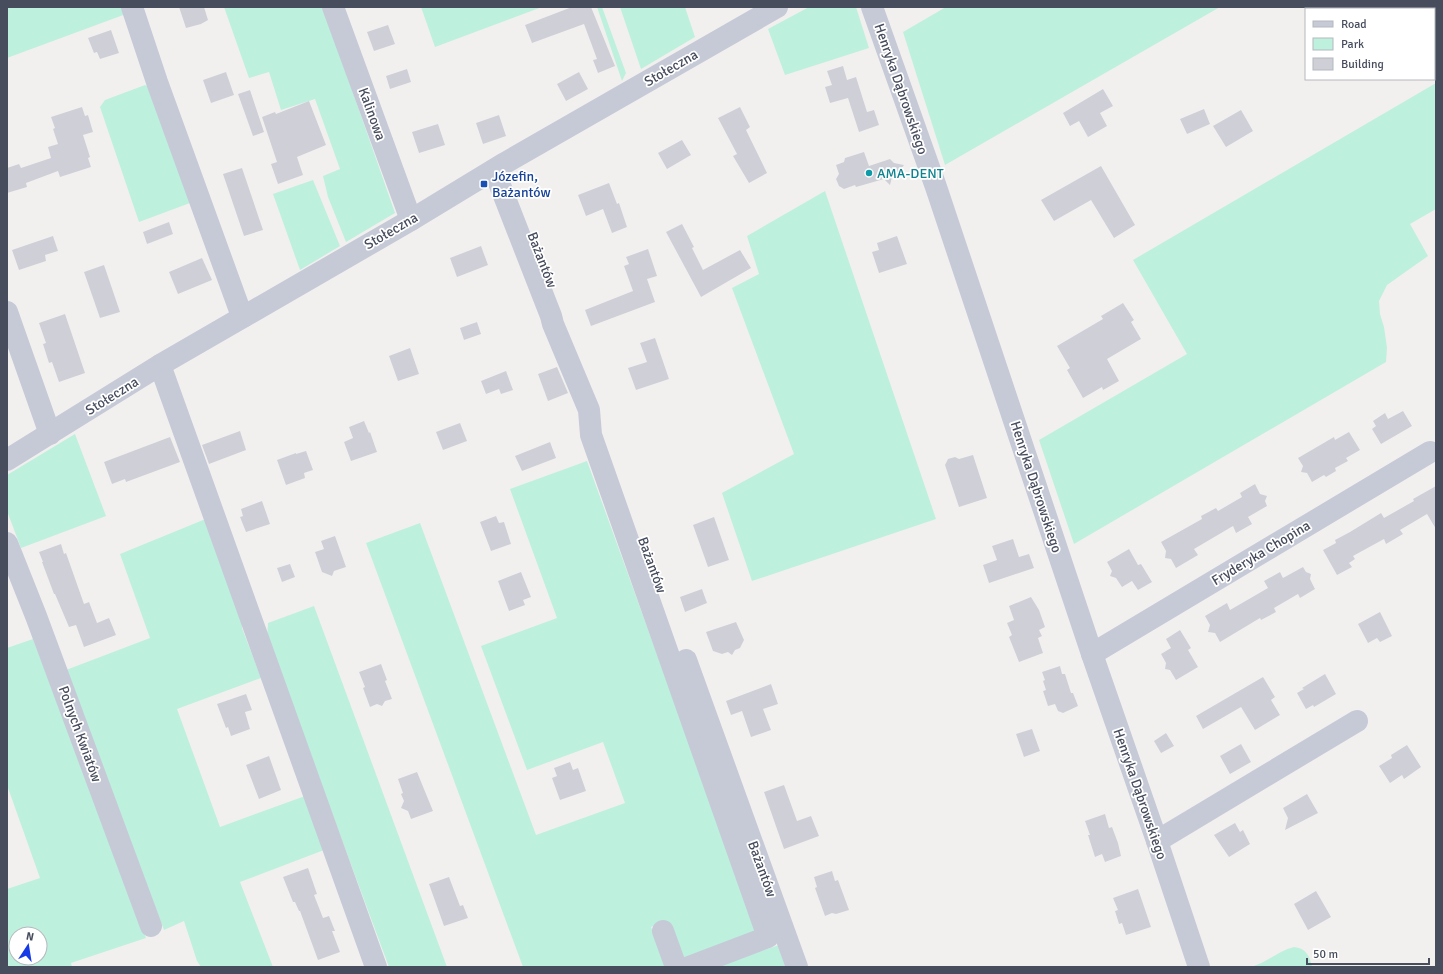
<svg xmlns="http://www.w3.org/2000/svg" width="1443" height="974" viewBox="0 0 1443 974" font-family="Signika,sans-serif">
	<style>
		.green { fill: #bef0de; fill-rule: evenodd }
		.building { fill: #cfd0d7 }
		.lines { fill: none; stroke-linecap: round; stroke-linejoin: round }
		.minor { stroke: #c6cad7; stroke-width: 22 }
		.culture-dot { fill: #0f9aa8; stroke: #fff; stroke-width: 1.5 }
		.transit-dot { fill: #1a4fb4; stroke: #fff; stroke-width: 1.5 }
		.labels { text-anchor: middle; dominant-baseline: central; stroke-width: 3.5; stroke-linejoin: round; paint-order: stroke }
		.street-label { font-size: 14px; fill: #474d5d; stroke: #fff }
		.culture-label { font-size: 14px; fill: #0d838f; stroke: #fff; text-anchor: start }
		.transit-label { font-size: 14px; fill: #164399; stroke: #fff; text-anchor: start }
	</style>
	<rect width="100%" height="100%" fill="#f2f0ef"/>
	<g class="green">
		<path d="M7 7H124L126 14 7 58Z"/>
		<path d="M224 7H323L395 213 346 242 328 197 323 176 340 169 315 99 281 110 269 72 249 78Z"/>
		<path d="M421 7H542L435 47Z"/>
		<path d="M597 7H602L626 73 622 81Z"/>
		<path d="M620 7H685L695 37 641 69Z"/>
		<path d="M809 7H856L869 48 785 75 768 29Z"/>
		<path d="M946 7H1220L945 165 903 32Z"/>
		<path d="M1436 83V209L1410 224 1428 256 1387 285 1379 301 1380 314 1384 327 1387 348 1386 362 1074 544 1039 440 1187 354 1133 260Z"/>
		<path d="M145 85 152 89 190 203 139 222 100 107 105 100Z"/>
		<path d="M313 180 340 246 300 270 273 194Z"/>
		<path d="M825 191 936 519 752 581 722 493 794 454 732 288 759 274 747 236Z"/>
		<path d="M75 434 106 516 21 548 7 511V475Z"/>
		<path d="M587 461 758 933 682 963 667 921 651 927 666 967H523L366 543 420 523 536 835 625 803 603 742 527 770 481 646 557 618 510 489Z"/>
		<path d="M208 518 243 612 242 628 261 678 177 709 220 827 305 796 324 850 240 882 273 967H201L197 961 184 921 164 930 66 670 150 638 120 554Z"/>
		<path d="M314 606 447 967H389L267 638 268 623Z"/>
		<path d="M33 639 146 938 71 963 72 967H7V889L40 878 7 785V648ZM16 934H40V958H16Z"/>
		<path d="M782 944 790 967H714Z"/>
		<path d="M1294 947C1305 948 1310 955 1312 967H1251C1266 963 1278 951 1294 947Z"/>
	</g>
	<g class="building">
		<path d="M179 7H204L208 20 201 24 186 28Z"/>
		<path d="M572 7H591L615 66 598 73 593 60 597 59 584 24 532 43 525 25Z"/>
		<path d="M388 25 395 44 374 51 367 32Z"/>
		<path d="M111 30 119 53 100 59 97 52 94 53 88 38Z"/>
		<path d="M843 66 847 80 856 77 867 112 874 110 879 125 859 132 848 98 830 103 825 87 832 85 827 71Z"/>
		<path d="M407 69 411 82 390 89 386 76Z"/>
		<path d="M226 72 234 95 211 103 203 80Z"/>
		<path d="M579 72 588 89 566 101 557 84Z"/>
		<path d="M1103 89 1113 106 1100 113 1107 126 1088 137 1079 121 1070 126 1063 113Z"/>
		<path d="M250 90 264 132 253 136 238 94Z"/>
		<path d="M309 101 326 145 297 157 303 175 278 184 271 164 277 162 262 117 275 112 276 114Z"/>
		<path d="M82 107 85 116 88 115 93 132 83 135 90 157 88 158 91 167 60 177 58 171 26 183 27 187 7 193V168L19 164 21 168 51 158 48 147 58 144 53 129 55 128 51 117Z"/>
		<path d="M740 107 750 127 746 130 767 173 749 183 733 156 737 154 718 118Z"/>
		<path d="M1204 109 1210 124 1187 134 1180 119Z"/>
		<path d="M1241 110 1253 131 1226 147 1213 126Z"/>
		<path d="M499 115 506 136 483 144 476 123Z"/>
		<path d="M438 124 445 145 419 153 412 132Z"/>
		<path d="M682 140 691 155 667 169 658 153Z"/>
		<path d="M864 152 869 166 890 159 894 163 904 165 899 172 900 174 892 177 890 185 884 179 856 187 855 185 844 189 839 186 836 179 839 174 836 165 844 162 845 158Z"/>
		<path d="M1101 166 1135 225 1114 238 1091 200 1054 221 1041 200Z"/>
		<path d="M242 168 263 230 244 236 223 174Z"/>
		<path d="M609 183 617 204 619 203 627 227 612 233 603 209 586 216 578 195Z"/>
		<path d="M169 222 173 234 147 244 143 232Z"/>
		<path d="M682 224 694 247 692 248 703 270 740 250 751 268 701 297 666 232Z"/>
		<path d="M53 236 58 251 45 255 46 261 19 270 12 250Z"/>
		<path d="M897 236 907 264 879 273 872 252 879 250 877 243Z"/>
		<path d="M481 246 488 265 457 277 450 258Z"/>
		<path d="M648 249 657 276 647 279 655 302 591 326 585 310 633 291 624 266 629 264 626 257Z"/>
		<path d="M202 258 212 280 178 294 169 272Z"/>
		<path d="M104 265 120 312 100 318 84 272Z"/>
		<path d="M1123 303 1134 320 1131 322 1141 339 1107 359 1119 381 1103 390 1102 387 1083 398 1067 370 1070 368 1057 346 1103 319 1101 316Z"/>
		<path d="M65 314 85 373 59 382 52 362 49 363 43 344 46 343 39 323Z"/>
		<path d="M477 322 481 334 464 340 460 328Z"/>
		<path d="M655 338 669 379 636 390 628 368 647 362 640 343Z"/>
		<path d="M410 348 419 374 398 381 389 356Z"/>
		<path d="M557 367 568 393 548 401 538 374Z"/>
		<path d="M506 371 513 390 501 394 499 389 486 394 481 381Z"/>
		<path d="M1403 411 1412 426 1381 444 1372 429 1376 426 1373 421 1385 413 1388 419Z"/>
		<path d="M364 421 369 433 370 432 377 452 351 461 344 442 353 438 349 427Z"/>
		<path d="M460 423 467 441 443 450 436 432Z"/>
		<path d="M240 431 246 450 209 464 202 445Z"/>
		<path d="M1349 432 1360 450 1346 458 1348 461 1335 468 1336 471 1326 477 1324 475 1312 482 1307 473 1301 472 1303 466 1298 458 1334 437 1335 440Z"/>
		<path d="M170 437 180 462 126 482 125 479 112 484 104 462Z"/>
		<path d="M550 442 556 458 522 471 515 456Z"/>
		<path d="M306 451 313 470 304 473 305 478 286 485 277 460 296 453V454Z"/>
		<path d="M973 455 987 498 959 507 945 465 948 459 955 457 959 459Z"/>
		<path d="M1255 484 1260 494 1267 496 1265 501 1267 506 1248 517 1252 524 1236 533 1233 526 1194 549 1198 555 1176 568 1171 559 1165 558 1166 551 1161 542 1202 519 1201 516 1216 508 1218 511 1242 497 1240 493Z"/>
		<path d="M1436 486V529L1427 514 1400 530 1403 534 1386 544 1384 539 1353 556 1355 559 1349 563 1352 567 1337 575 1323 550 1336 543 1335 540 1350 532 1381 513 1384 518 1414 501 1413 499Z"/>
		<path d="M262 501 270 524 246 532 240 517 243 516 241 509Z"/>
		<path d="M496 516 499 523 504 522 511 544 491 551 480 522Z"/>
		<path d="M714 517 729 560 708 567 693 525Z"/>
		<path d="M335 536 346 567 334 571 332 576 322 572 315 552 324 549 321 541Z"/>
		<path d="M1013 539 1019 557 1029 554 1034 568 989 583 983 565 997 560 992 546Z"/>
		<path d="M61 544 64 554 66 553 84 604 89 602 97 623 109 618 116 635 84 647 76 625 69 627 55 594H54L42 562H43L39 552Z"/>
		<path d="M1129 549 1138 565 1141 564 1152 582 1138 590 1132 581 1122 587 1116 578 1110 576 1112 571 1107 562Z"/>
		<path d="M290 564 295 577 282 582 277 568Z"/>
		<path d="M1303 567 1306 572 1311 574 1310 579 1315 589 1300 598 1298 594 1274 608 1276 612 1261 620 1260 618 1220 642 1215 633 1208 632 1210 625 1205 616 1227 603 1230 610 1268 588 1264 581 1280 572 1283 578Z"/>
		<path d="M521 572 531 597 523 600 525 605 509 611 498 581Z"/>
		<path d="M702 589 707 603 685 612 680 597Z"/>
		<path d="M1031 597 1039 610 1045 627 1039 630 1042 636 1038 638 1043 653 1019 662 1009 637 1012 635 1007 623 1014 620 1009 606Z"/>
		<path d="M1380 612 1392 636 1380 642 1377 638 1368 643 1358 624Z"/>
		<path d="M736 622 744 640 740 648 735 650 732 655 728 652 722 654 713 651 706 632Z"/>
		<path d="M1180 630 1191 648 1188 650 1198 667 1176 680 1170 670 1165 669 1166 663 1161 654 1171 648 1166 639Z"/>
		<path d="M381 664 387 680 385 681 392 699 385 701 382 706 377 704 370 707 363 688 365 687 359 672Z"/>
		<path d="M1060 666 1062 674H1065L1071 693H1073L1078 706 1063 713 1058 711 1055 704 1048 706 1043 691 1046 690 1043 681 1045 680 1042 672Z"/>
		<path d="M1325 674 1336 694 1314 707 1313 705 1306 709 1297 693 1304 689 1302 688Z"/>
		<path d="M1263 677 1275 697 1271 700 1280 715 1255 730 1241 707 1203 729 1196 716Z"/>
		<path d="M771 684 778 704 763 709 771 730 751 737 742 711 731 715 726 701Z"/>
		<path d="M246 694 252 710 245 712 250 729 231 736 228 727 226 728 217 704Z"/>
		<path d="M1032 729 1040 751 1024 757 1016 734Z"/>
		<path d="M1166 733 1174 746 1161 753 1154 741Z"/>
		<path d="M1241 744 1251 762 1230 774 1220 756Z"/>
		<path d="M1407 745 1421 767 1404 779 1402 775 1390 783 1379 766 1392 758 1391 755Z"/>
		<path d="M269 756 281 790 259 799 246 765Z"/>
		<path d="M570 762 573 770 578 768 586 791 560 800 552 778 557 776 554 768Z"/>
		<path d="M417 772 433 811 411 819 408 811 401 808 404 801 401 794 403 793 398 779Z"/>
		<path d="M784 785 797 821 811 816 819 836 784 849 764 792Z"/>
		<path d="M1307 794 1318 813 1285 830 1288 818 1283 808Z"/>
		<path d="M1105 814 1109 828 1112 827 1118 843 1121 856 1105 862 1102 854 1095 857 1088 835H1090L1085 821Z"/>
		<path d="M1235 823 1240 832 1243 830 1250 844 1229 857 1214 835Z"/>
		<path d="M308 868 317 894 314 895 323 918 329 916 335 931H332L340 952 318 960 300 911H299L295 902H293L283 877Z"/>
		<path d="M832 871 835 881 838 880 849 910 836 914 832 913 825 916 815 888 817 887 814 877Z"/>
		<path d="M449 877 460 906 463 905 468 918 444 926 429 884Z"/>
		<path d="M1138 889 1151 927 1126 935 1122 923 1119 924 1115 911 1118 910 1113 898Z"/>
		<path d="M1316 891 1331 917 1308 930 1294 904Z"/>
	</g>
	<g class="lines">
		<g class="minor">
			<path d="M132 7 157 82 239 308 243 317"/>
			<path d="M333 7 411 220"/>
			<path d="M872 7 936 187 1092 654 1157 841 1199 967"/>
			<path d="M494 170 551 316 553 324 589 410 591 435 768 937 689 967"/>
			<path d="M7 312 50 434"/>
			<path d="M160 365 376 967"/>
			<path d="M7 460 160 365 411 220 505 163 777 7"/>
			<path d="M7 543 36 616 151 926"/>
			<path d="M1092 654 1430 452"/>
			<path d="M686 660 797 967"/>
			<path d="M1157 841 1357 721"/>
			<path d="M663 931 676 967"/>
		</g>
	</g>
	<circle class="culture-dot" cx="869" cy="173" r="4"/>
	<rect class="transit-dot" x="480" y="180" width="8" height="8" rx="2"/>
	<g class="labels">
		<g class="street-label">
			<text transform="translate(671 68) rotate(-30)">Stołeczna</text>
			<text transform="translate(901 89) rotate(71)">Henryka Dąbrowskiego</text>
			<text transform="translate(372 114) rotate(70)">Kalinowa</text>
			<text transform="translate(391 231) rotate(-30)">Stołeczna</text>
			<text transform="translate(542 260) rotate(69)">Bażantów</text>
			<text transform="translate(112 396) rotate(-32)">Stołeczna</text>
			<text transform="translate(1036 487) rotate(72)">Henryka Dąbrowskiego</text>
			<text transform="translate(1261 553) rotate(-31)">Fryderyka Chopina</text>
			<text transform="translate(652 565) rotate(70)">Bażantów</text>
			<text transform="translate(80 734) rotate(70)">Polnych Kwiatów</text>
			<text transform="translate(1140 794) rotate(71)">Henryka Dąbrowskiego</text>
			<text transform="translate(762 869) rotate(70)">Bażantów</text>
		</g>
		<g class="culture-label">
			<text x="877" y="173">AMA-DENT</text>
		</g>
		<g class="transit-label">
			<text x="492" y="176">Józefin,<tspan x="492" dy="16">Bażantów</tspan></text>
		</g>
	</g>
	<rect width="1443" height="974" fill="none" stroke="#474d5d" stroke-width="16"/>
	<rect x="1305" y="8" width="130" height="72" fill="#ffffff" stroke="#b5b8be"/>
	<rect x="1313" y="21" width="20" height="6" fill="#c6cad7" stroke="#b5b8be"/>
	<text x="1341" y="28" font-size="12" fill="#474d5d">Road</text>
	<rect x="1313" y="38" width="20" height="12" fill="#bef0de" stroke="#b5b8be"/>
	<text x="1341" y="48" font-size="12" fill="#474d5d">Park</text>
	<rect x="1313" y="58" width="20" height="12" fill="#cfd0d7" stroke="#b5b8be"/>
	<text x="1341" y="68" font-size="12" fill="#474d5d">Building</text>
	<g transform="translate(28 946) rotate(12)"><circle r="19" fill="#ffffff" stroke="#b5b8be"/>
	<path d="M0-3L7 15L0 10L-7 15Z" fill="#163ae5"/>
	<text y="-6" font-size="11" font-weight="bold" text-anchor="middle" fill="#474d5d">N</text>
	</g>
	<path d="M1307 958v6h122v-6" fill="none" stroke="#474d5d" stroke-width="2"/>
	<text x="1313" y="958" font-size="12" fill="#474d5d" stroke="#ffffff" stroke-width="3" paint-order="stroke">50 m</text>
</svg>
